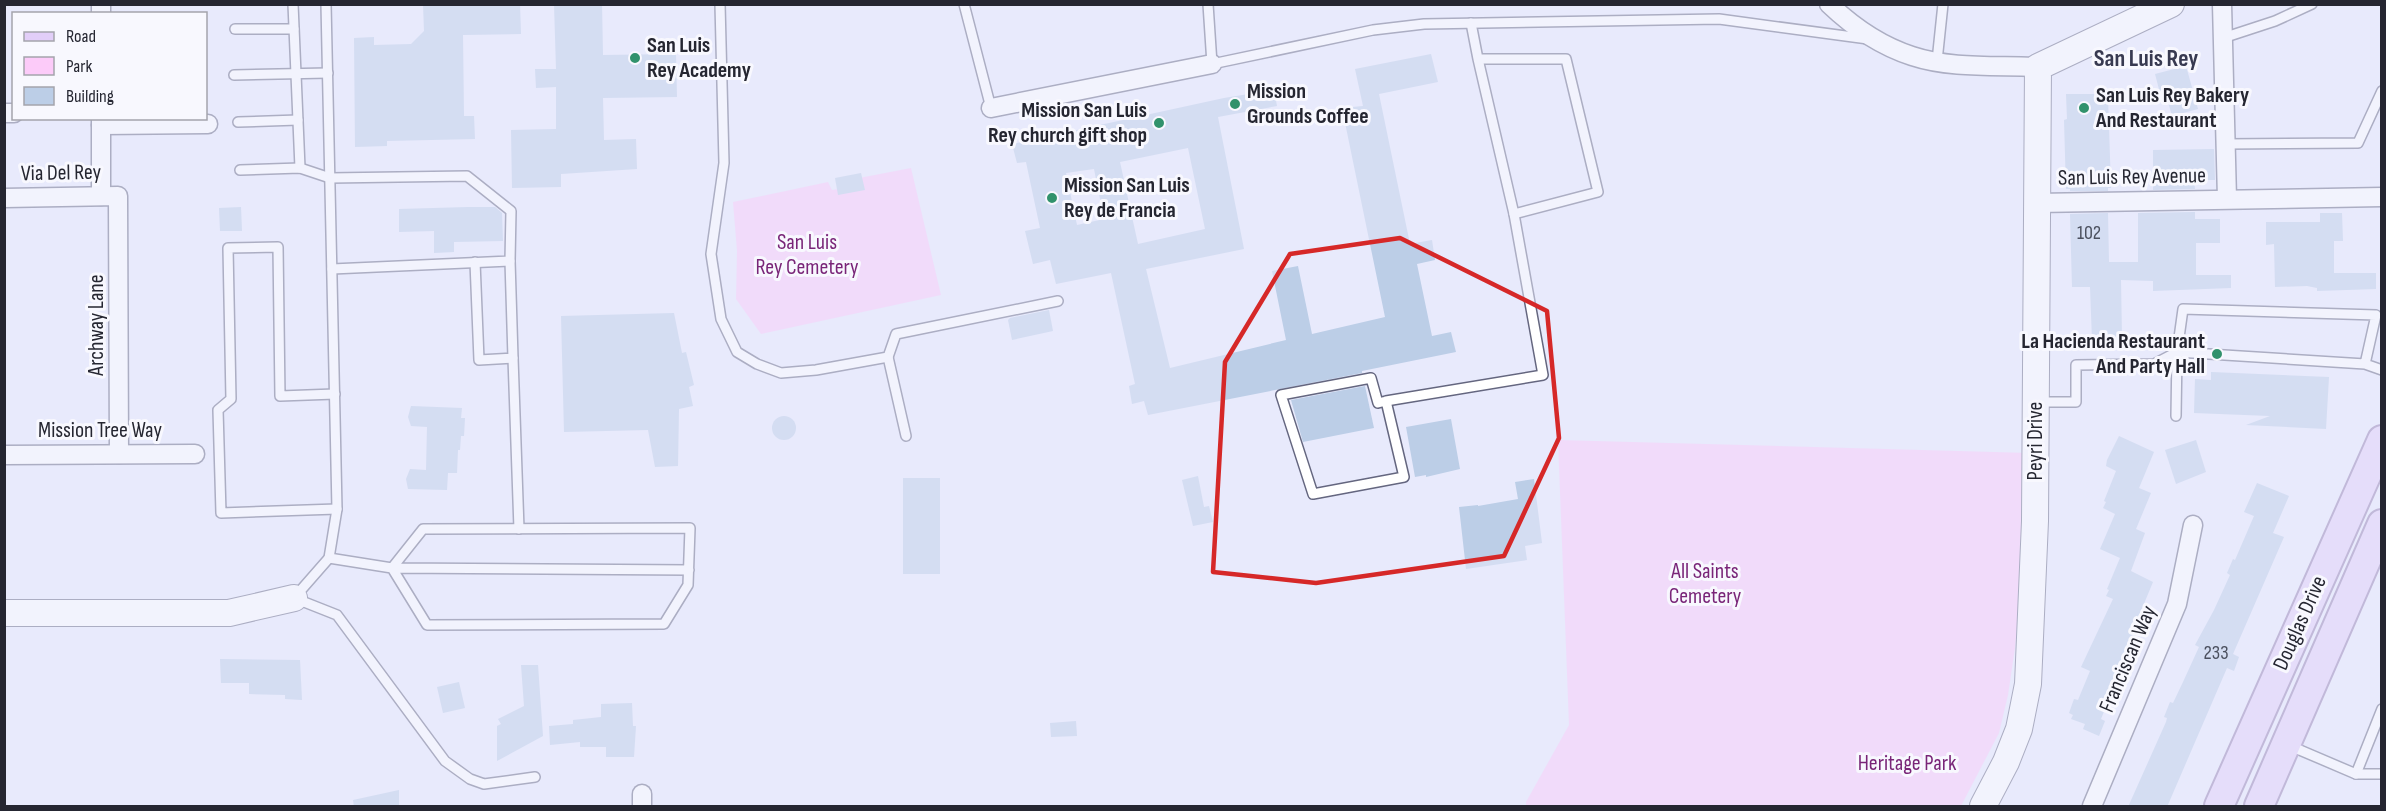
<svg xmlns="http://www.w3.org/2000/svg" width="2386" height="811" viewBox="0 0 2386 811" font-family="'Sofia Sans Condensed',sans-serif">
	<style>
		.green { fill: #fccbf9 }
		.building { fill: #bccee7; fill-rule: evenodd }
		.lines { fill: none; stroke-linecap: round; stroke-linejoin: round }
		.lane-casing { stroke: #64667f; stroke-width: 12 }
		.street-casing { stroke: #64667f; stroke-width: 21 }
		.secondary-casing { stroke: #64667f; stroke-width: 28 }
		.primary-casing { stroke: #937eb0; stroke-width: 32 }
		.lane { stroke: #fff; stroke-width: 9 }
		.street { stroke: #fff; stroke-width: 18 }
		.secondary { stroke: #fff; stroke-width: 26 }
		.primary { stroke: #e2cef8; stroke-width: 28 }
		.marked { fill: none; stroke: #d62828; stroke-width: 4.5; stroke-linejoin: round }
		.poi-dot { fill: #31926c; stroke: #f8f8fe; stroke-width: 2 }
		.labels { text-anchor: middle; dominant-baseline: central; stroke-width: 6; stroke-linejoin: round; paint-order: stroke }
		.number-label { font-size: 20px; fill: #4b505e }
		.poi-label { font-size: 22px; font-weight: bold; fill: #252631; stroke: #f8f8fe; text-anchor: start }
		.street-label { font-size: 22px; fill: #252631; stroke: #f8f8fe }
		.park-label { font-size: 22px; fill: #792578; stroke: #f8f8fe }
		.neighbourhood-label { font-size: 24px; font-weight: bold; fill: #383a51; stroke: #f8f8fe }
	</style>
	<rect width="100%" height="100%" fill="#e8eafc"/>
	<g class="green">
		<path d="M911 168 941 295 761 334 736 299 737 251 733 202 828 182 832 190 856 186 854 179Z"/>
		<path d="M1558 440 2030 453 2028 506 2015 648 2008 695 1999 733 1961 806H1526V802L1569 725Z"/>
	</g>
	<g class="building">
		<path d="M423 4H520L521 34 463 35 464 116H474L475 139 387 141V146L355 147 354 38 374 37V45L411 44 424 31Z"/>
		<path d="M554 4H602L603 55 676 54 677 97 603 98 604 140 636 139 637 169 561 174V187L512 188 511 130 556 129V87L536 88 535 69H556Z"/>
		<path d="M1431 54 1438 82 1379 94 1410 244 1432 240 1435 260 1417 264 1432 336 1451 332 1456 352 1362 371V373L1148 415 1144 401 1132 404 1129 386 1135 384 1111 273 1056 284 1050 260 1033 264 1025 231 1040 228 1026 162 1017 163 1012 144 1224 98 1274 90 1277 106 1218 117 1244 249 1146 269 1170 368 1286 340 1272 271 1298 266 1312 334 1385 317 1342 108 1363 106 1355 69ZM1188 148 1205 229 1138 244 1120 162ZM1094 169 1104 219 1077 225 1066 173Z"/>
		<path d="M2186 66 2198 109 2172 116 2165 91 2160 93 2155 74Z"/>
		<path d="M2066 94H2094V102L2108 97 2111 188H2108V191H2070V189H2066L2064 120 2067 119Z"/>
		<path d="M2214 149 2215 180H2194L2195 189 2153 190V150Z"/>
		<path d="M861 173 865 190 838 195 835 178Z"/>
		<path d="M241 207 242 231H220L219 208Z"/>
		<path d="M468 207H495L502 213 503 241 454 242V252L434 253V231L399 232V209Z"/>
		<path d="M2195 212V219H2220V243H2196V275H2231V288L2153 291V281L2121 280 2122 339 2092 340 2090 287H2072L2070 214 2108 213 2109 262H2138V213Z"/>
		<path d="M2320 213H2342L2343 241H2334V273H2376V289L2317 291V288L2307 286 2275 287 2274 244 2266 245V222H2320Z"/>
		<path d="M1049 310 1053 331 1012 340 1008 320 1010 318Z"/>
		<path d="M674 313 682 353 686 352 694 385 689 387 693 406 679 409 678 466 655 467 648 430 564 432 561 316Z"/>
		<path d="M2211 372 2329 377 2326 429 2246 425 2270 416 2194 413 2195 379 2211 380Z"/>
		<path d="M1365 386 1374 428 1303 442 1291 400Z"/>
		<path d="M411 406 462 408 461 418H465L464 436H461L460 450H458L457 473H448L447 490 408 489 406 479 410 469 426 470 427 427 411 426 408 417Z"/>
		<circle cx="784" cy="428" r="12"/>
		<path d="M1451 419 1460 469 1426 477V475L1415 477 1406 427Z"/>
		<path d="M2119 436 2154 452 2139 488 2151 493 2136 529 2145 533 2131 571 2153 582 2138 618 2141 620 2135 634 2136 635 2105 697 2109 699 2101 719 2105 721 2099 736 2083 729 2085 724 2071 719 2073 715 2069 713 2074 699 2078 700 2090 671 2081 667 2113 599 2106 596 2109 590 2107 589 2120 558 2100 549 2115 514 2103 508 2106 502 2104 501 2116 471 2106 466 2107 460Z"/>
		<path d="M2196 440 2206 472 2176 484 2165 450Z"/>
		<path d="M1198 476 1204 507 1209 506 1213 522 1193 526 1182 480Z"/>
		<rect x="903" y="478" width="37" height="96"/>
		<path d="M1534 479 1542 543 1525 546 1527 560 1466 569 1459 507 1478 505V506L1518 499 1515 482Z"/>
		<path d="M2257 483 2289 496 2273 533 2284 537 2233 654 2239 657 2234 671 2227 668 2167 807H2128L2166 722 2167 718 2164 717 2170 702 2173 703 2183 682 2199 647 2195 645 2214 610 2230 575 2227 573 2233 559 2235 560 2254 516 2244 512Z"/>
		<path d="M220 659 300 660 302 700 285 699V695L249 694V683H221Z"/>
		<path d="M521 665H538L543 736 497 761V726L501 724 498 719 524 706Z"/>
		<path d="M459 682 465 708 443 713 437 687Z"/>
		<path d="M632 703 633 726H636L634 757H606V747H580V742L550 745 549 726 573 724V720L601 717V704Z"/>
		<path d="M1076 721 1077 736 1051 737 1050 723Z"/>
		<path d="M399 790V807H354L353 800Z"/>
	</g>
	<g class="lines">
		<g class="lane-casing">
			<g id="lane">
				<path d="M293 4 300 168"/>
				<path d="M326 4 337 509 329 558 294 598 337 615 445 761 470 779 484 784 535 777"/>
				<path d="M720 4 724 163 711 254 721 319 737 352 757 364 781 373 816 370 888 357 896 334 1058 301"/>
				<path d="M964 4 991 108"/>
				<path d="M1208 4 1212 64 1373 30 1424 24 1719 19 1868 39"/>
				<path d="M1471 23 1478 59 1514 214 1598 192 1566 59H1478"/>
				<path d="M235 29H294"/>
				<path d="M2223 38 2275 21 2312 4"/>
				<path d="M1937 61 1943 4"/>
				<path d="M234 75 328 73"/>
				<path d="M238 122 298 120"/>
				<path d="M2226 144 2358 143 2382 91"/>
				<path d="M240 170 300 168 330 178 467 176 511 211 510 261 332 269"/>
				<path d="M475 262 479 360 513 358 510 261"/>
				<path d="M888 357 906 436"/>
				<path d="M513 358 519 529"/>
				<path d="M2365 364 2376 315 2183 309 2177 352 2365 364 2382 370"/>
				<path d="M335 394 280 396 278 247 228 248 231 399 218 410 221 513 337 509"/>
				<path d="M1386 401 1378 403 1371 378 1281 395 1313 494 1404 477 1386 401 1543 375 1514 214"/>
				<path d="M2038 402H2076V365L2154 364 2177 352 2176 416"/>
				<path d="M329 558 392 568 423 529 690 528 688 585 664 624 427 625 392 568 689 570"/>
				<path d="M2288 745 2356 774H2382"/>
				<path d="M2356 774 2382 709"/>
			</g>
		</g>
		<g class="street-casing">
			<g id="street">
				<path d="M101 4V14"/>
				<path d="M1829 4C1852 26 1881 46 1912 56 1951 69 1997 65 2038 67"/>
				<path d="M2222 4 2227 199"/>
				<path d="M991 108 1212 64"/>
				<path d="M4 113H14"/>
				<path d="M101 118V196"/>
				<path d="M101 125 208 124"/>
				<path d="M4 198 118 196 119 454"/>
				<path d="M2037 203 2382 197"/>
				<path d="M4 455 195 454"/>
				<path d="M642 794V806"/>
				<path d="M2092 806 2177 604 2193 525"/>
			</g>
		</g>
		<g class="secondary-casing">
			<g id="secondary">
				<path d="M4 613H229L294 598"/>
				<path d="M1983 806 2006 762 2019 729 2028 684 2035 521 2038 67 2171 4"/>
			</g>
		</g>
		<g class="primary-casing">
			<g id="primary">
				<path d="M2219 806 2382 440"/>
				<path d="M2259 806 2382 524"/>
			</g>
		</g>
		<use href="#lane" class="lane"/>
		<use href="#street" class="street"/>
		<use href="#secondary" class="secondary"/>
		<use href="#primary" class="primary"/>
	</g>
	<path d="M0 0H2386V811H0ZM1400 238 1547 311 1559 438 1504 556 1316 583 1213 572 1225 362 1290 254Z" fill="#e8eafc" fill-opacity=".55" fill-rule="evenodd"/>
	<path class="marked" d="M1400 238 1547 311 1559 438 1504 556 1316 583 1213 572 1225 362 1290 254Z"/>
	<g class="poi-dot">
		<circle cx="635" cy="58" r="6"/>
		<circle cx="1235" cy="104" r="6"/>
		<circle cx="2084" cy="108" r="6"/>
		<circle cx="1159" cy="123" r="6"/>
		<circle cx="1052" cy="198" r="6"/>
		<circle cx="2217" cy="354" r="6"/>
	</g>
	<g class="labels">
		<g class="number-label">
			<text x="2089" y="233">102</text>
			<text x="2216" y="653">233</text>
		</g>
		<g class="poi-label">
			<text x="647" y="45">San Luis<tspan x="647" dy="25">Rey Academy</tspan></text>
			<text x="1247" y="91">Mission<tspan x="1247" dy="25">Grounds Coffee</tspan></text>
			<text x="2096" y="95">San Luis Rey Bakery<tspan x="2096" dy="25">And Restaurant</tspan></text>
			<text x="1147" y="110" text-anchor="end">Mission San Luis<tspan x="1147" dy="25">Rey church gift shop</tspan></text>
			<text x="1064" y="185">Mission San Luis<tspan x="1064" dy="25">Rey de Francia</tspan></text>
			<text x="2205" y="341" text-anchor="end">La Hacienda Restaurant<tspan x="2205" dy="25">And Party Hall</tspan></text>
		</g>
		<g class="street-label">
			<text transform="translate(61 173) rotate(-1)">Via Del Rey</text>
			<text transform="translate(2132 177) rotate(-1)">San Luis Rey Avenue</text>
			<text transform="translate(96 325) rotate(-90)">Archway Lane</text>
			<text x="100" y="430">Mission Tree Way</text>
			<text transform="translate(2035 441) rotate(-90)">Peyri Drive</text>
			<text transform="translate(2300 623) rotate(-66)">Douglas Drive</text>
			<text transform="translate(2128 659) rotate(-67)">Franciscan Way</text>
		</g>
		<g class="park-label">
			<text x="807" y="242">San Luis<tspan x="807" dy="25">Rey Cemetery</tspan></text>
			<text x="1705" y="571">All Saints<tspan x="1705" dy="25">Cemetery</tspan></text>
			<text x="1907" y="763">Heritage Park</text>
		</g>
		<g class="neighbourhood-label">
			<text x="2146" y="58">San Luis Rey</text>
		</g>
	</g>
	<rect width="2386" height="811" fill="none" stroke="#252631" stroke-width="12"/>
	<rect x="12" y="12" width="195" height="108" fill="#f8f8fe" stroke="#a4a4ac" stroke-width="1.5"/>
	<rect x="24" y="32" width="30" height="9" fill="#e2cef8" stroke="#a4a4ac" stroke-width="1.5"/>
	<text x="66" y="42" font-size="18" fill="#252631">Road</text>
	<rect x="24" y="57" width="30" height="18" fill="#fccbf9" stroke="#a4a4ac" stroke-width="1.5"/>
	<text x="66" y="72" font-size="18" fill="#252631">Park</text>
	<rect x="24" y="87" width="30" height="18" fill="#bccee7" stroke="#a4a4ac" stroke-width="1.5"/>
	<text x="66" y="102" font-size="18" fill="#252631">Building</text>
</svg>
